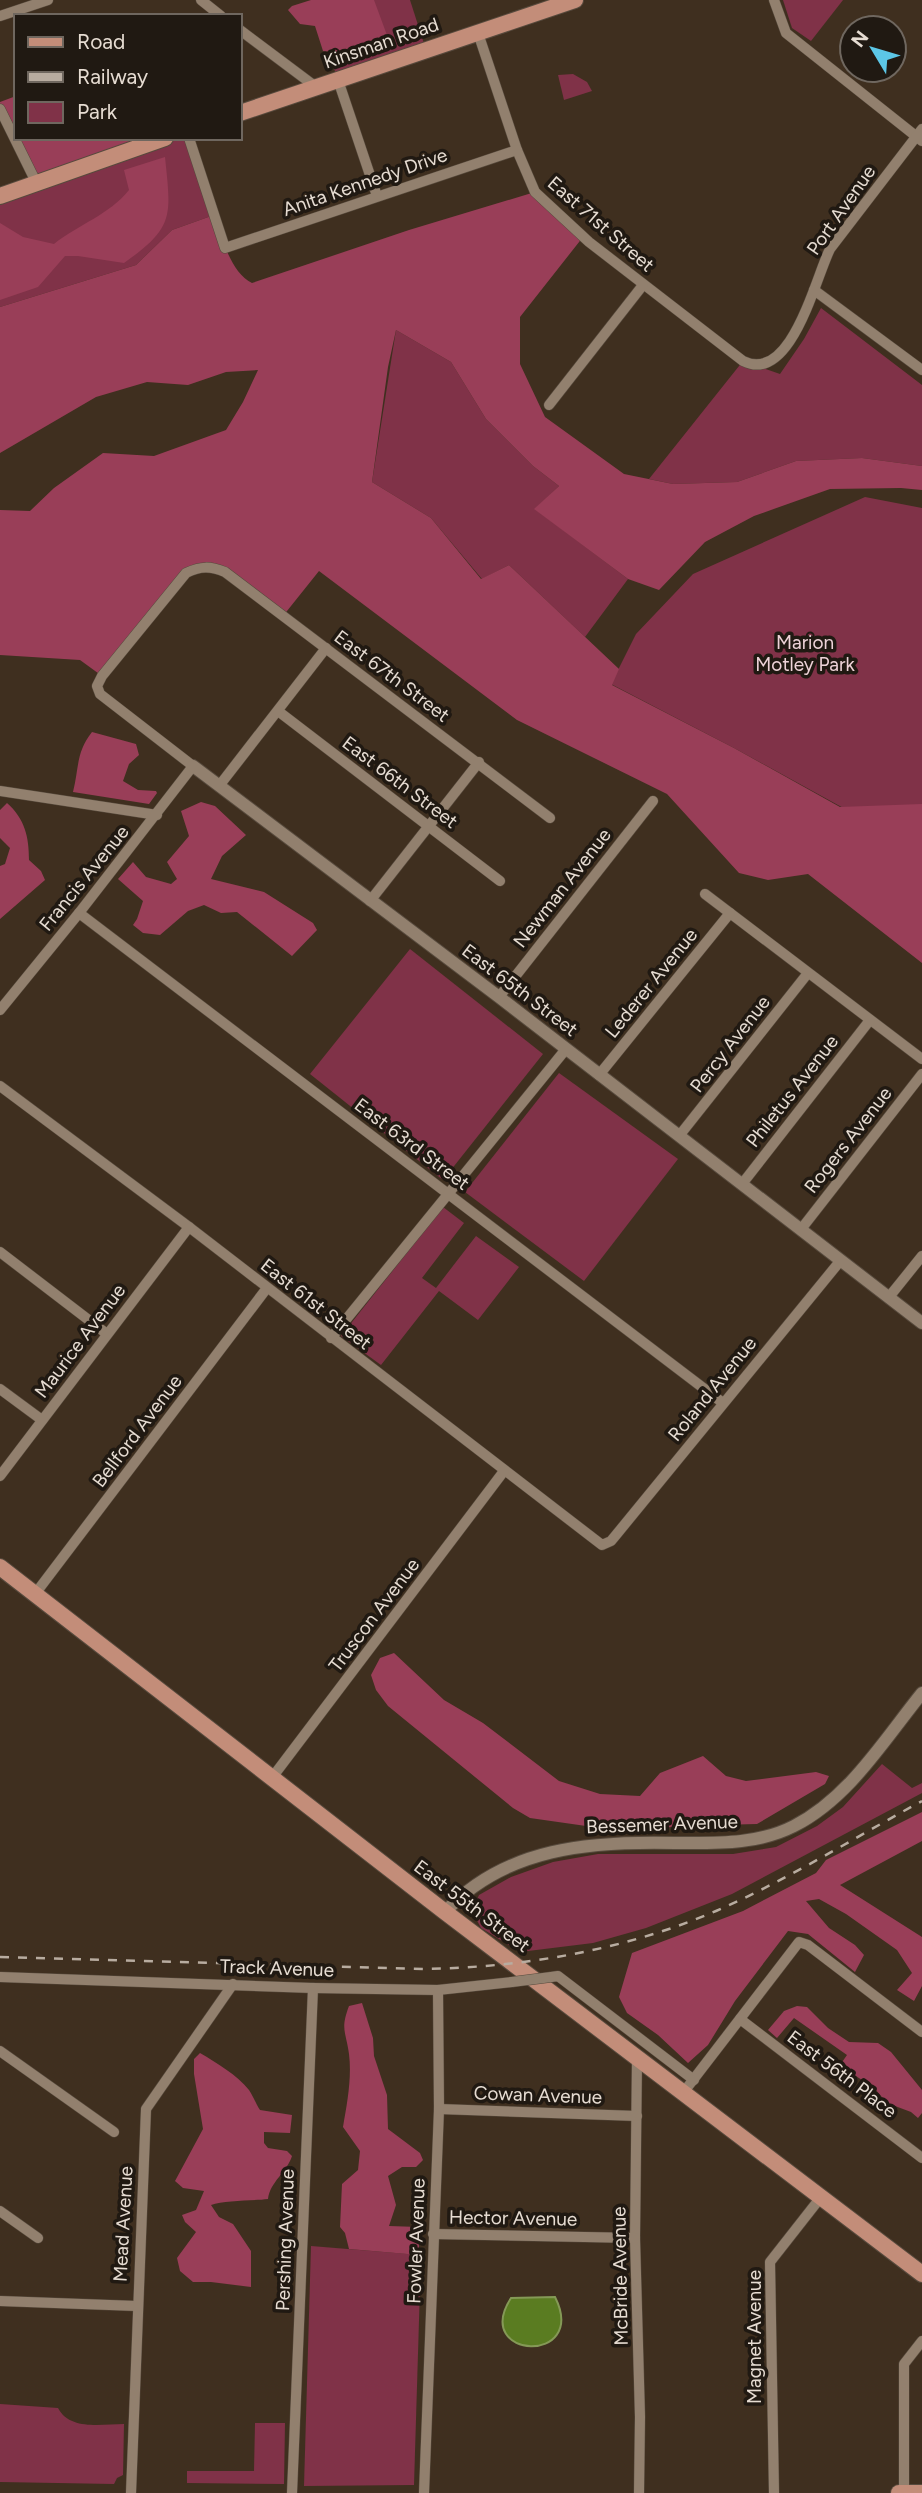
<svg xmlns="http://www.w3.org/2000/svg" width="922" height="2493" viewBox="0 0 922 2493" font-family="Figtree,sans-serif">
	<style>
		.green { fill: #803248 }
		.forest { fill: #993e58 }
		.water { fill: #5a7c21; stroke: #849956; stroke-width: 2 }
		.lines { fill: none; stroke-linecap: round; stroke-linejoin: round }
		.minor-casing { stroke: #574a3d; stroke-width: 11 }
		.tertiary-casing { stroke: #574a3d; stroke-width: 14 }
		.primary-casing { stroke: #574a3d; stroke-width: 18 }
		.minor { stroke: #92806e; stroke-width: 10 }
		.tertiary { stroke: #92806e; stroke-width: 12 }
		.primary { stroke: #c38d79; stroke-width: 16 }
		.rail { stroke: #b8aca0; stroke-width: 2.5; stroke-dasharray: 9 9; stroke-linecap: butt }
		.minor-bridge-casing { stroke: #574a3d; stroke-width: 11; stroke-linecap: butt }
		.minor-bridge { stroke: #92806e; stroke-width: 10 }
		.labels { text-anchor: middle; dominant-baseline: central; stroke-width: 7; stroke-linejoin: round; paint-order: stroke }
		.street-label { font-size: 19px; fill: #e6dcd2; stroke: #201912 }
		.park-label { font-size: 19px; fill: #eed3d8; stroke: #201912 }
	</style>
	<rect width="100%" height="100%" fill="#3f2f1f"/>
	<g class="green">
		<path d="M311 0H410L426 50 338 80Z"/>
		<path d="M783 0H843L811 41 792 28Z"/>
		<path d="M573 74 587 82 592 91 564 100 558 75Z"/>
		<path d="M165 138H189L214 215 172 230 136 265 0 307V196Z"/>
		<path d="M821 308 922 385V466L862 458 796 461 737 482 673 484 649 479 743 361 780 374 804 339Z"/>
		<path d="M396 330 451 362 486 419 533 466 559 486 535 509 628 579 585 637 509 565 482 579 431 518 372 482Z"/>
		<path d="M865 497 922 508V805L847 810 734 748 611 684 636 634 693 574Z"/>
		<path d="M410 949 543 1054 443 1180 310 1074Z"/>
		<path d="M559 1073 678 1159 584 1281 465 1192Z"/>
		<path d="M443 1207 464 1223 422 1278 436 1288 476 1236 519 1267 478 1320 439 1291 381 1365 341 1336Z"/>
		<path d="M882 1764 912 1788 922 1783V1793L732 1894 646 1928 593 1943 520 1952 481 1928 472 1911 479 1895 511 1877 553 1862 598 1854H733L776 1847 817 1826 843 1807Z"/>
		<path d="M311 2246 421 2255 414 2485 304 2486Z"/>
		<path d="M0 2404 58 2408C70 2431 102 2424 124 2424L123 2475 117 2478 114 2484 0 2482Z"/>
		<path d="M255 2423H285L284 2484 187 2483V2471H254Z"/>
	</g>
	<g class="forest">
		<path d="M311 0H374L391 46C369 55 346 54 323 51L315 26 300 24 288 10 292 6Z"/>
		<path d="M16 96V138H165L36 182 0 109V102Z"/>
		<path d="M165 157C171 216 175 227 124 263L78 256H65L38 287 0 300V223L23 237 54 244C79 224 109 215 129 190L124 170Z"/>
		<path d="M535 192 583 237 520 317V364L545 417 624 474 673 484 737 482 796 461 862 458 922 466V490L901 488 830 489 754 516 705 542 659 590 628 579 534 509 559 486 533 466 486 419 451 362 396 330 388 367 372 482 431 518 481 579 509 565 619 669 612 685 734 748 840 807 922 804V963L808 874 768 880 739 873 667 794 517 720 319 571 283 616 211 567 186 573 102 676 80 660 0 655V510L30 511 54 488 103 453 154 456 226 430 243 402 258 370 226 372 188 385 147 382 96 397 0 453V307L136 265 172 230 214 215C222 237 230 272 252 283L409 230Z"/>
		<path d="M92 732 136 744 139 755 129 764 123 781 138 790 156 791 157 793 149 804 73 792C79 768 76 752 92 732Z"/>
		<path d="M201 802 215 806 246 835 222 856 211 879 264 892 313 923 317 930 292 956 237 912 221 913 204 905 188 911 160 935 143 933 133 925 137 919 143 901 118 879 133 862 146 877 171 884 177 879 167 862 189 836 181 811Z"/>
		<path d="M7 803C25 819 29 837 29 860L41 871 45 880 0 919V866L5 864 10 848 0 838V810Z"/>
		<path d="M394 1653 444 1700 483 1723 559 1781 600 1794 640 1796 660 1773 703 1756 726 1776 746 1781 816 1772 829 1776 825 1784 757 1824 679 1826 647 1830 586 1826 530 1818 513 1808 388 1706 376 1690 371 1675 380 1658Z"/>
		<path d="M922 1812V1841L840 1885 922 1937V1986L914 2001 897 1990 912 1973 897 1950 846 1914 819 1899 806 1901 829 1928 855 1945 864 1955 855 1972 808 1934 788 1931 735 2001 708 2045 688 2063 658 2035 627 2013 619 1997 632 1953 743 1911 816 1873 826 1860Z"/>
		<path d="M362 2003 373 2038 374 2056 387 2095 388 2129 420 2153 423 2160 416 2167H402L388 2176 396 2205 389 2226 419 2227V2255L349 2249 345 2233 340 2227 342 2184 358 2170 360 2151 343 2127C347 2104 352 2078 349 2054 346 2031 340 2030 349 2006Z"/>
		<path d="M797 2006 807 2007 828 2028 849 2042 878 2043 891 2052 922 2090V2113L918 2118 911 2112 887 2103 875 2089 840 2065 847 2055 794 2018 777 2038 768 2030 784 2011Z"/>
		<path d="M200 2053C217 2063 237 2075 249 2090 253 2096 256 2104 260 2110L292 2115 290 2133 264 2132V2143L268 2148 287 2151 292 2156C287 2172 270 2182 268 2199 252 2201 224 2200 211 2205L219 2217 233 2224 251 2251V2287L211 2282H193L180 2271 177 2258 196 2232 185 2222 182 2215 196 2210 204 2191 183 2188 175 2181 203 2129 194 2074V2059Z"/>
	</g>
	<path class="water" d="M555 2297C589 2365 471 2360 511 2298Z"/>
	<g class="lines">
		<g class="minor-casing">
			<g id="minor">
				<path d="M201 0 221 16"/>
				<path d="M774 0 786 33 922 141"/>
				<path d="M0 16 48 0"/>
				<path d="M240 30 316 87"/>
				<path d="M478 33 517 150 535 192 589 242 743 361C791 385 815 279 830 249L922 129"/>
				<path d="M338 80 377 196"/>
				<path d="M0 109 36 182"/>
				<path d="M189 138 225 248 517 150"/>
				<path d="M814 290 922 370"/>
				<path d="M549 405 643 285"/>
				<path d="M278 711 500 881"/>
				<path d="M219 786 326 648"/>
				<path d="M0 791 157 815"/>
				<path d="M705 894 922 1059"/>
				<path d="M370 901 479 762"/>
				<path d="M79 913 723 1403"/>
				<path d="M499 997 653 801"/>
				<path d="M0 1010 79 913 193 766 100 694 97 686 102 676 186 573C201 566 210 566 225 572L550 818"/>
				<path d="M599 1075 730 913"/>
				<path d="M0 1086 189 1227 602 1545 611 1541 616 1535 841 1260"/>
				<path d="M679 1136 808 973"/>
				<path d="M742 1184 870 1020"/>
				<path d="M802 1228 922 1074"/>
				<path d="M0 1252 107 1334"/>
				<path d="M889 1297 922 1256"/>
				<path d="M331 1338 566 1049"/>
				<path d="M0 1389 42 1420"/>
				<path d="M0 1476 189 1227"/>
				<path d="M35 1594 267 1288"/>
				<path d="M271 1779 504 1471"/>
				<path d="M0 1977 313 1988 438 1990 512 1982"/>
				<path d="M551 1977 558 1976 694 2080"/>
				<path d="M740 2019 922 2158"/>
				<path d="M0 2051 114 2132"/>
				<path d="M637 2058 635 2238 640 2417 639 2493"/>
				<path d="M683 2093 799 1942 808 1945 922 2032"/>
				<path d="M439 2109 637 2116"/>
				<path d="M0 2211 38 2238"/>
				<path d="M433 2234 635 2238"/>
				<path d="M0 2301 137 2306"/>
				<path d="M131 2493 146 2109 233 1984"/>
				<path d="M292 2493 313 1988"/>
				<path d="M424 2493 439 2109 438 1990"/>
				<path d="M774 2493 770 2262 821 2197"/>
				<path d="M904 2493V2364L922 2341"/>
			</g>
		</g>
		<g class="tertiary-casing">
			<g id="tertiary">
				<path d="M193 766 499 997 922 1323"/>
				<path d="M445 1912C505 1847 592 1841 675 1843 716 1843 757 1845 794 1826 849 1798 884 1740 922 1693"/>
			</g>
		</g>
		<g class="primary-casing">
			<g id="primary">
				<path d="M240 113 575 0"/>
				<path d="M0 196 165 138"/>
				<path d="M0 1567 445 1912 922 2274"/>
				<path d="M899 2493H922"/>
			</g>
		</g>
		<use href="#minor" class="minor"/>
		<use href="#tertiary" class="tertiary"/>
		<use href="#primary" class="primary"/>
		<path class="rail" d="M0 1957 426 1969C525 1967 625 1950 716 1911 787 1880 854 1838 922 1801"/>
		<g class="minor-bridge-casing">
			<path id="minor-bridge" d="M512 1982 551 1977"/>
		</g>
		<use href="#minor-bridge" class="minor-bridge"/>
	</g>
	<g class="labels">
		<g class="street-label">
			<text transform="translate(381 43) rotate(-19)">Kinsman Road</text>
			<text transform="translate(365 182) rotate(-19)">Anita Kennedy Drive</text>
			<text transform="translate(841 210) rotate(-55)">Port Avenue</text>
			<text transform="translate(601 224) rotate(41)">East 71st Street</text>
			<text transform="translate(392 676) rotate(37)">East 67th Street</text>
			<text transform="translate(400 782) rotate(37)">East 66th Street</text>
			<text transform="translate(84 878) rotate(-51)">Francis Avenue</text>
			<text transform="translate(562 888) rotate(-52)">Newman Avenue</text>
			<text transform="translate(651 983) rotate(-51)">Lederer Avenue</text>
			<text transform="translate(520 990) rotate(37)">East 65th Street</text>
			<text transform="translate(730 1044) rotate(-52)">Percy Avenue</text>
			<text transform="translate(792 1091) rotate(-52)">Philetus Avenue</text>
			<text transform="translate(848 1140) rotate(-52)">Rogers Avenue</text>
			<text transform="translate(412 1144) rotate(37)">East 63rd Street</text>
			<text transform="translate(316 1304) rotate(38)">East 61st Street</text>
			<text transform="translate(80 1341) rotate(-53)">Maurice Avenue</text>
			<text transform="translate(712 1389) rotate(-51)">Roland Avenue</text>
			<text transform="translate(137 1431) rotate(-53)">Bellford Avenue</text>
			<text transform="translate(374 1615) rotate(-53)">Truscon Avenue</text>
			<text transform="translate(662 1824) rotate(-2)">Bessemer Avenue</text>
			<text transform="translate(472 1906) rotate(37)">East 55th Street</text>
			<text transform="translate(277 1968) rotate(2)">Track Avenue</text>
			<text transform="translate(842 2074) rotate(37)">East 56th Place</text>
			<text transform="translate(538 2095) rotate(2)">Cowan Avenue</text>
			<text transform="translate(513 2218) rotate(1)">Hector Avenue</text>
			<text transform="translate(123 2224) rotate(-87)">Mead Avenue</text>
			<text transform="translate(285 2240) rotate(-88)">Pershing Avenue</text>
			<text transform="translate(416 2241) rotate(-88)">Fowler Avenue</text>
			<text transform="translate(620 2276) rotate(-91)">McBride Avenue</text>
			<text transform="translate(754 2337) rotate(-90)">Magnet Avenue</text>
		</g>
		<g class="park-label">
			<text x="805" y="642">Marion<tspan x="805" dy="22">Motley Park</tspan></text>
		</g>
	</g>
	<rect x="14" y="14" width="228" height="126" fill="#201912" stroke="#6f675f" stroke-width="2"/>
	<rect x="28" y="37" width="35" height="10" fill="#c38d79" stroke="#6f675f" stroke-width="2"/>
	<text x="77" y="49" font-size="21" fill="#e6dcd2">Road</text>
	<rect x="28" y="72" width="35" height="10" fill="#b8aca0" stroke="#6f675f" stroke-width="2"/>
	<text x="77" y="84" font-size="21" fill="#e6dcd2">Railway</text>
	<rect x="28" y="102" width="35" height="21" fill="#803248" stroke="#6f675f" stroke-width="2"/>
	<text x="77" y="119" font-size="21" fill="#e6dcd2">Park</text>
	<g transform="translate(873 49) rotate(308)"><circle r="33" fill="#201912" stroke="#6f675f" stroke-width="2"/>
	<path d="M0-5L12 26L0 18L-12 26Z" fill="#5cc7e7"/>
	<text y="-10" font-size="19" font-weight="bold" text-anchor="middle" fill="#e6dcd2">N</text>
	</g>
</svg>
